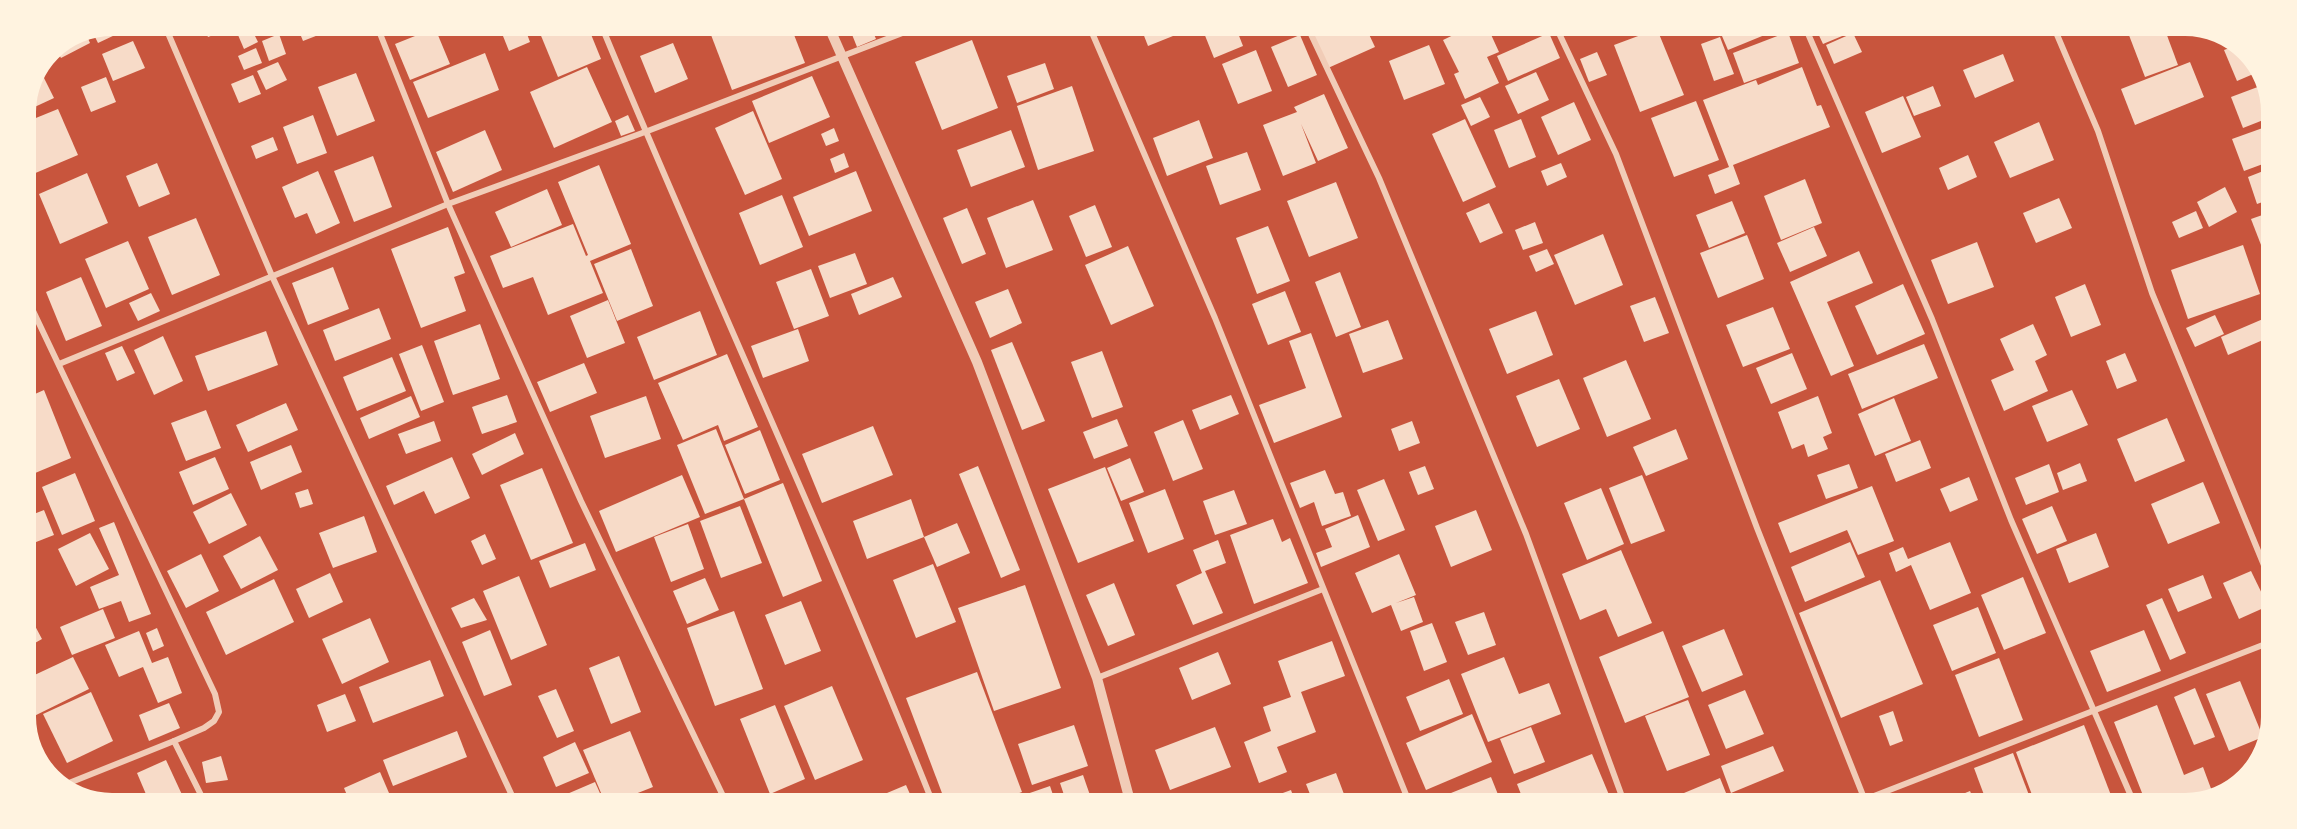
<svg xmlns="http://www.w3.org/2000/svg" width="2297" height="829" viewBox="0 0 2297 829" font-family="'Crimson Pro',serif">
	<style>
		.building { fill: #f7dbc8 }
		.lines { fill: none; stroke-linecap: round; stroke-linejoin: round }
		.minor { stroke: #f1ccb7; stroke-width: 6 }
		.tertiary { stroke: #f1ccb7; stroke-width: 10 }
	</style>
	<rect width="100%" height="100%" fill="#c8553d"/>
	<g class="building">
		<path d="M112 26H134L98 43 93 33Z"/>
		<path d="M203 26H219L221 32 208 37Z"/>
		<path d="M297 26H324L326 32 303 41Z"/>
		<path d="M499 26H524L530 42 509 51Z"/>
		<path d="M537 26 588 27 601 59 558 77Z"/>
		<path d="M708 27H791L805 63 732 90Z"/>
		<path d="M849 27H871L876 39 857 47Z"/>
		<path d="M435 28 450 64 410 80 395 44Z"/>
		<path d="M1141 28H1193L1148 46Z"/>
		<path d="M1216 28H1236L1243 46 1214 58 1204 33Z"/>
		<path d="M1326 28H1366L1375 47 1328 68 1313 34Z"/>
		<path d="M1468 28H1488L1499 52 1487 57 1499 83 1465 99 1454 74 1459 72 1443 40Z"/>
		<path d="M1657 29 1684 95 1640 112 1614 45Z"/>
		<path d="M1719 29H1771L1772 32 1728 50Z"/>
		<path d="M1816 29H1859L1823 44Z"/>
		<path d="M1929 29H1950V30L1932 36Z"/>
		<path d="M252 30 258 42 244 49 238 35Z"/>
		<path d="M2127 30H2165L2178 65 2145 77Z"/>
		<path d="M1788 32 1799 63 1744 83 1733 53Z"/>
		<path d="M1549 33 1560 58 1508 81 1497 56Z"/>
		<path d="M1853 33 1862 52 1834 64 1826 45Z"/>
		<path d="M279 34 286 54 269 61 262 41Z"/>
		<path d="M1300 35 1317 75 1288 87 1271 47Z"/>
		<path d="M87 36 90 43 61 58 56 49Z"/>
		<path d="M1720 37 1734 74 1714 81 1701 44Z"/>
		<path d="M972 40 998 108 942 130 915 62Z"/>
		<path d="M133 41 145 68 113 81 102 54Z"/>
		<path d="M673 43 688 79 655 93 640 56Z"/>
		<path d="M1429 45 1445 84 1404 100 1389 61Z"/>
		<path d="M2235 46 2253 59 2258 72 2237 81 2224 50Z"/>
		<path d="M256 48 262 63 244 70 238 56Z"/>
		<path d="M1256 50 1272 91 1238 104 1222 64Z"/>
		<path d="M1597 52 1607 75 1589 82 1580 59Z"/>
		<path d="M485 53 499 90 428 118 413 82Z"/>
		<path d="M2003 54 2014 81 1975 98 1963 70Z"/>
		<path d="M278 62 287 80 266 90 257 71Z"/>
		<path d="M2190 62 2204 97 2135 125 2121 89Z"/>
		<path d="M1045 63 1054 89 1017 103 1007 76Z"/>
		<path d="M587 67 612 122 554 148 530 92Z"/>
		<path d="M1802 67 1817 106 1821 105 1830 127 1733 165 1740 184 1715 194 1708 175 1729 167 1703 100 1756 80 1758 85Z"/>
		<path d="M41 72 54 98 26 111V106Z"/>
		<path d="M1536 72 1549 100 1518 114 1505 86Z"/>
		<path d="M356 73 375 121 337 136 318 87Z"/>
		<path d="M253 75 261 94 239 103 231 84Z"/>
		<path d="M812 76 830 117 769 143 752 101Z"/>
		<path d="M106 77 116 102 91 112 81 87Z"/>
		<path d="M2263 85 2271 106V117L2243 128 2231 97Z"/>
		<path d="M1072 86 1094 151 1038 170 1017 106Z"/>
		<path d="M1933 86 1941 106 1914 116 1906 97Z"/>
		<path d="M1324 94 1348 148 1318 161 1301 124 1316 163 1283 176 1263 125 1297 112 1294 107Z"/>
		<path d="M1903 96 1921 137 1882 153 1865 112Z"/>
		<path d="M1480 97 1490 117 1471 126 1461 105Z"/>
		<path d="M1696 101 1719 160 1674 177 1651 118Z"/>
		<path d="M1574 102 1591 140 1558 155 1541 117Z"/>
		<path d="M58 109 78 155 26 177V122Z"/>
		<path d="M753 111 782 179 745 195 715 128Z"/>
		<path d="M313 115 327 153 297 164 283 127Z"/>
		<path d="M628 115 635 131 621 136 615 121Z"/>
		<path d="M1465 119 1496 187 1463 202 1432 134Z"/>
		<path d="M1521 119 1536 157 1509 168 1494 130Z"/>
		<path d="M1199 120 1213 158 1167 176 1153 138Z"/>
		<path d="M2039 122 2054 160 2010 178 1994 142Z"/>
		<path d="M2271 125V161L2244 171 2232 139Z"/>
		<path d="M834 128 839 141 826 146 821 134Z"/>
		<path d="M485 130 502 170 453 192 436 152Z"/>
		<path d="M1011 130 1025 167 971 187 957 150Z"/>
		<path d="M273 137 278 150 256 159 251 146Z"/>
		<path d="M1247 152 1261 190 1220 205 1206 166Z"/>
		<path d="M844 153 849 167 835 173 830 159Z"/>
		<path d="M1968 155 1977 177 1948 190 1939 168Z"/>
		<path d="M373 156 392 207 354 222 334 171Z"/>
		<path d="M157 163 170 194 139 207 126 176Z"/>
		<path d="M1561 163 1567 177 1547 186 1541 171Z"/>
		<path d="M599 165 631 244 590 261 603 293 548 315 533 277 503 288 490 256 573 224 586 256 588 255 558 182Z"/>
		<path d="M2271 168V199L2257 204 2248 177Z"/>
		<path d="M318 171 340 223 316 234 307 213 295 218 282 187Z"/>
		<path d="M856 171 872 211 809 236 793 197Z"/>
		<path d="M87 173 108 223 60 244 39 194Z"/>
		<path d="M1805 179 1822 223 1781 240 1764 196Z"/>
		<path d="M1336 182 1358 238 1309 257 1287 201Z"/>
		<path d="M2225 187 2237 212 2209 227 2197 202Z"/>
		<path d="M547 189 562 225 511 247 495 212Z"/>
		<path d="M26 195 32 210 26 213Z"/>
		<path d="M782 195 803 247 760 265 739 213Z"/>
		<path d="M2059 198 2072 228 2036 243 2023 213Z"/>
		<path d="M1033 200 1053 250 1006 268 987 218Z"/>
		<path d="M1732 201 1745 233 1709 248 1696 215Z"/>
		<path d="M1489 203 1503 233 1480 243 1466 213Z"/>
		<path d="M1095 205 1112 247 1086 257 1069 216Z"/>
		<path d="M967 208 986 254 962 264 943 218Z"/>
		<path d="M2196 211 2203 228 2179 238 2172 222Z"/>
		<path d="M2271 212 2270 268 2251 219Z"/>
		<path d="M196 218 220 275 172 295 148 237Z"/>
		<path d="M1535 222 1543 243 1523 250 1515 230Z"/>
		<path d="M1268 226 1290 281 1257 294 1236 238Z"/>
		<path d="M448 227 465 273 454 277 466 311 421 328 391 249Z"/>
		<path d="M1814 227 1827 256 1790 272 1777 243Z"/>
		<path d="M1603 234 1623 285 1575 305 1554 255Z"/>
		<path d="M1747 235 1764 279 1718 298 1700 253Z"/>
		<path d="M128 241 149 289 106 308 85 259Z"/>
		<path d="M1977 242 1994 287 1948 304 1931 260Z"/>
		<path d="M2243 245 2260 294 2188 319 2171 270Z"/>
		<path d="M1128 246 1154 306 1111 325 1085 265Z"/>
		<path d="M631 249 653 306 617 321 594 264Z"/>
		<path d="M1547 249 1554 264 1536 272 1529 256Z"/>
		<path d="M1859 251 1873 283 1827 302 1854 366 1831 376 1790 282Z"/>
		<path d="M855 253 867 284 830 298 818 266Z"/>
		<path d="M333 267 349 309 308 325 292 283Z"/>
		<path d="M811 269 829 316 794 329 776 282Z"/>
		<path d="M1340 272 1361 327 1336 337 1315 282Z"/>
		<path d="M81 277 102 326 66 341 46 292Z"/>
		<path d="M893 277 902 297 859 315 851 294Z"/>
		<path d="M1903 284 1925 334 1877 355 1855 306Z"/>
		<path d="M2085 284 2101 325 2071 337 2055 297Z"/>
		<path d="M1008 289 1022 323 990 338 975 302Z"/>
		<path d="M1285 291 1301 332 1268 345 1252 304Z"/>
		<path d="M151 293 160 311 138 321 129 303Z"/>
		<path d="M1655 297 1669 333 1644 342 1630 306Z"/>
		<path d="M608 300 625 343 587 358 570 316Z"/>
		<path d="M1773 307 1790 349 1743 367 1726 325Z"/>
		<path d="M379 308 391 339 335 361 323 330Z"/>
		<path d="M700 311 717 355 654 380 637 337Z"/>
		<path d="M1536 311 1553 355 1507 374 1489 329Z"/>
		<path d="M2215 315 2224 334 2195 347 2186 328Z"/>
		<path d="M2270 316V337L2228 355 2221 337Z"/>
		<path d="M1388 320 1403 359 1363 373 1349 334Z"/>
		<path d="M480 324 500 379 453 395 434 341Z"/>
		<path d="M2033 324 2047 355 2035 361 2048 391 2004 411 1991 380 2014 370 2000 339Z"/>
		<path d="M798 329 809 361 763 378 751 346Z"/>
		<path d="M266 331 278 365 208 391 195 356Z"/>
		<path d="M1311 333 1342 417 1274 443 1259 405 1306 388 1289 341Z"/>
		<path d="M163 336 183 381 154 395 134 350Z"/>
		<path d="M1012 342 1045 421 1022 430 991 350Z"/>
		<path d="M1924 344 1938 378 1862 409 1848 374Z"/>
		<path d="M422 345 444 402 421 411 399 354Z"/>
		<path d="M122 346 135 373 117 381 105 353Z"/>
		<path d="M1102 351 1123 407 1092 418 1071 362Z"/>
		<path d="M1792 353 1807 389 1771 404 1756 368Z"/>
		<path d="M2125 353 2137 381 2117 389 2106 361Z"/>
		<path d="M727 354 758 427 724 441 718 425 683 440 658 383Z"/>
		<path d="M392 357 406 391 357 411 343 377Z"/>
		<path d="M1626 360 1651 419 1607 437 1583 378Z"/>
		<path d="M584 363 597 393 550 412 537 382Z"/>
		<path d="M1559 379 1580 429 1537 447 1516 396Z"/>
		<path d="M44 390 71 458 28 476 26 398Z"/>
		<path d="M2072 390 2088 425 2047 442 2032 406Z"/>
		<path d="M507 395 517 422 482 434 472 407Z"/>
		<path d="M1231 395 1239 414 1200 430 1192 410Z"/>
		<path d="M411 396 420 417 369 439 360 418Z"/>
		<path d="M646 396 661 439 605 458 590 416Z"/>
		<path d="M1818 396 1832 433 1823 437 1828 449 1808 457 1804 444 1792 449 1778 412Z"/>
		<path d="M1894 398 1911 441 1875 456 1858 414Z"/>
		<path d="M286 403 298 430 248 452 236 425Z"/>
		<path d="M206 410 221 448 186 461 171 423Z"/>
		<path d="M2167 418 2185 461 2135 482 2117 439Z"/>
		<path d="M1117 419 1128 446 1094 459 1083 432Z"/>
		<path d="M1183 420 1203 469 1173 481 1154 432Z"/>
		<path d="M434 421 441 441 406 454 398 434Z"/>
		<path d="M1412 421 1420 443 1399 451 1391 429Z"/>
		<path d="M873 426 893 475 822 503 802 454Z"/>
		<path d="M716 429 744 499 705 514 677 445Z"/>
		<path d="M1676 429 1688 459 1646 476 1633 447Z"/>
		<path d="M760 430 780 480 745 494 725 445Z"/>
		<path d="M515 433 524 454 482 475 472 454Z"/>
		<path d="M1920 440 1931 468 1896 482 1885 454Z"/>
		<path d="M291 445 302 472 261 490 250 462Z"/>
		<path d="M215 457 229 489 193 505 179 472Z"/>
		<path d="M452 457 470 498 435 514 424 491 394 505 386 486Z"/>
		<path d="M1130 458 1144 492 1121 501 1107 468Z"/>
		<path d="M2080 463 2087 481 2063 490 2057 473Z"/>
		<path d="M1849 464 1858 488 1826 499 1817 475Z"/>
		<path d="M2049 464 2059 492 2026 505 2015 478Z"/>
		<path d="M978 466 1020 570 1001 578 959 474Z"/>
		<path d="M1425 466 1434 489 1418 495 1409 472Z"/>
		<path d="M1105 467 1134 541 1078 563 1048 489Z"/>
		<path d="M542 468 573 543 531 560 500 485Z"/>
		<path d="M1325 470 1335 494 1343 492 1351 516 1322 526 1314 502 1300 508 1290 483Z"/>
		<path d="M75 473 95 521 62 535 42 487Z"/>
		<path d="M682 475 700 517 616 552 599 511Z"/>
		<path d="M1642 475 1665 531 1631 544 1609 488Z"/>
		<path d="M1969 477 1978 500 1950 512 1940 489Z"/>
		<path d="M1384 479 1405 530 1378 541 1357 490Z"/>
		<path d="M2203 482 2220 523 2168 544 2151 504Z"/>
		<path d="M783 483 822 581 783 597 744 499Z"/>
		<path d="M1872 486 1894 541 1858 555 1847 530 1790 553 1778 523Z"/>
		<path d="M1601 488 1624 544 1587 560 1564 503Z"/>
		<path d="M308 489 313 504 300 508 295 493Z"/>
		<path d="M1165 489 1184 539 1148 553 1129 503Z"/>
		<path d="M1234 490 1247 524 1215 535 1203 501Z"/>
		<path d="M231 493 247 525 209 544 193 512Z"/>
		<path d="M911 499 924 537 867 559 853 521Z"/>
		<path d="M740 506 762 563 721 578 700 521Z"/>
		<path d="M2052 506 2067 541 2037 554 2022 519Z"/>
		<path d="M44 510 54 535 31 544 26 529V517Z"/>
		<path d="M1476 510 1492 550 1451 567 1435 526Z"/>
		<path d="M1358 515 1370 547 1321 567 1316 553 1332 547 1325 529Z"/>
		<path d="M364 516 377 552 333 568 319 533Z"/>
		<path d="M1273 519 1282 542 1290 538 1308 583 1254 604 1230 535Z"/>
		<path d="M114 522 151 614 129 622 121 601 99 609 90 587 119 575 99 528Z"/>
		<path d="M957 523 970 553 937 567 924 537Z"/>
		<path d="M688 524 704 569 671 582 654 537Z"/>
		<path d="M90 533 109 569 76 586 58 549Z"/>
		<path d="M2096 533 2109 567 2069 583 2056 549Z"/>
		<path d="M485 534 496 559 482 565 471 541Z"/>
		<path d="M260 536 278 570 241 589 223 556Z"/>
		<path d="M1218 540 1226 563 1205 571 1223 613 1193 625 1176 585 1202 573 1193 550Z"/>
		<path d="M1850 542 1865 577 1805 602 1791 567Z"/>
		<path d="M1950 542 1971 593 1930 610 1911 565 1896 572 1889 553 1903 547 1908 559Z"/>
		<path d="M585 543 596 570 550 588 539 561Z"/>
		<path d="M1621 550 1652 623 1618 637 1606 609 1580 620 1562 574Z"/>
		<path d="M201 554 219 591 186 608 167 571Z"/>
		<path d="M1399 554 1416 595 1396 603 1414 597 1423 622 1401 631 1391 605 1372 613 1355 573Z"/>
		<path d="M933 564 956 622 916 638 893 580Z"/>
		<path d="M2251 571 2268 606 2239 619 2223 583Z"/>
		<path d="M330 573 343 602 309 618 296 589Z"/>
		<path d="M2203 575 2212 598 2178 612 2168 589Z"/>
		<path d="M519 576 547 645 511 660 483 591Z"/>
		<path d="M2023 577 2046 633 2004 650 1981 595Z"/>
		<path d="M705 578 719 610 687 624 673 591Z"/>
		<path d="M274 579 294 622 226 655 206 612Z"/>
		<path d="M1880 580 1923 684 1841 718 1799 613Z"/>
		<path d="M1114 583 1135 635 1108 646 1086 595Z"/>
		<path d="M1025 585 1061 688 994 711 958 608Z"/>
		<path d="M474 598 487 620 461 628 451 608Z"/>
		<path d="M2162 598 2186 653 2170 660 2146 605Z"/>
		<path d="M801 601 821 651 785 665 765 615Z"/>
		<path d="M1978 607 1996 653 1952 671 1933 625Z"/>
		<path d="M26 609 42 639 26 648Z"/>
		<path d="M103 609 115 638 72 655 60 627Z"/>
		<path d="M734 611 763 689 715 706 687 628Z"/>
		<path d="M1484 612 1496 645 1468 655 1455 622Z"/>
		<path d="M370 618 389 662 342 684 322 639Z"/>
		<path d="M1432 623 1447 662 1424 671 1410 631Z"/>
		<path d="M157 628 164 646 153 651 146 633Z"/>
		<path d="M1724 629 1743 675 1702 692 1682 646Z"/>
		<path d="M490 630 512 685 484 696 462 642Z"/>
		<path d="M2144 630 2161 671 2107 692 2090 651Z"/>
		<path d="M139 631 152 663 168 657 182 693 158 703 143 667 119 677 105 645Z"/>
		<path d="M1663 631 1689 697 1625 723 1599 657Z"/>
		<path d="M1332 641 1345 676 1301 692 1316 732 1277 747 1287 772 1259 783 1244 742 1271 731 1263 707 1291 697 1278 661Z"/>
		<path d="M1218 652 1231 684 1192 700 1179 668Z"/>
		<path d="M619 656 641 712 611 724 589 668Z"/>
		<path d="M73 657 89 689 26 720V679Z"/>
		<path d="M1504 657 1519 694 1549 683 1561 714 1488 742 1461 674Z"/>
		<path d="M1999 658 2023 720 1979 737 1955 675Z"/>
		<path d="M430 660 444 696 373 723 359 687Z"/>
		<path d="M977 672 1022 792 999 801H945L906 698Z"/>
		<path d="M1449 679 1463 714 1420 731 1406 697Z"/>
		<path d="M2240 681 2263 737 2229 751 2206 694Z"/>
		<path d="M832 686 863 760 815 780 784 706Z"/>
		<path d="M2195 688 2215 737 2194 745 2174 697Z"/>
		<path d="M556 689 574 731 557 738 538 696Z"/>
		<path d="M1745 690 1764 734 1726 749 1708 705Z"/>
		<path d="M91 692 113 741 67 763 43 714Z"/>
		<path d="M345 694 356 721 327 732 317 705Z"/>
		<path d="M1688 700 1710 755 1667 771 1645 716Z"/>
		<path d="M169 703 180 728 149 741 139 715Z"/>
		<path d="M775 705 805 779 770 794 740 719Z"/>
		<path d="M2157 705 2184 775 2203 767 2213 794 2186 803H2146L2114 722Z"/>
		<path d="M1893 711 1903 741 1890 746 1879 716Z"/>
		<path d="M1472 714 1492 762 1426 790 1406 743Z"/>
		<path d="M1074 725 1088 766 1032 785 1018 744Z"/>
		<path d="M2084 725 2114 803H2035L2016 752Z"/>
		<path d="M1215 727 1231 767 1170 790 1155 750Z"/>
		<path d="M1531 727 1545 762 1514 774 1500 739Z"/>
		<path d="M457 731 467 757 393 786 383 760Z"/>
		<path d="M630 731 653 787 620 800H604L583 750Z"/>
		<path d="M575 742 589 773 556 787 543 757Z"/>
		<path d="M1773 746 1784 771 1731 793 1721 766Z"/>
		<path d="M2013 753 2032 803H1987L1974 768Z"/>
		<path d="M1592 754 1612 802H1524L1517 784Z"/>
		<path d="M221 756 228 780 206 783 202 762Z"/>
		<path d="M166 760 184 799H148L137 773Z"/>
		<path d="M380 772 392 800H349L344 788Z"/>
		<path d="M1336 773 1347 802H1313L1306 784Z"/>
		<path d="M1083 775 1092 801H1066L1060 783Z"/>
		<path d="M1491 777 1501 802H1443L1441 797Z"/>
		<path d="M1720 778 1730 803 1688 802 1684 793Z"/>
		<path d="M595 782 603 800H569L567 794Z"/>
		<path d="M906 785 913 801H868Z"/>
		<path d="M1050 786 1055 801H1007Z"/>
		<path d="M1291 790 1295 802H1261V801Z"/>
		<path d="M1970 791 1975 803H1941Z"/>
	</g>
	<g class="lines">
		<g class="minor">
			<path d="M165 26 272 276 514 800"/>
			<path d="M377 26 448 204 581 501 725 800"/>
			<path d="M602 27C709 286 828 540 932 801"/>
			<path d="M1090 28 1215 318 1409 802"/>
			<path d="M1308 28 1379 178 1526 534 1624 802"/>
			<path d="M1557 29 1616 154 1757 528 1866 803"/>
			<path d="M1806 29 1932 319 2011 520 2134 803"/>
			<path d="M2055 30 2098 131 2152 293 2268 575"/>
			<path d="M26 296 215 694 219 712 214 721 204 728 174 741 203 799"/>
			<path d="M59 364 448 204 645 132 918 27"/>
			<path d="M1097 678 1323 589"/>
			<path d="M64 785 174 741"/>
			<path d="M1856 803 2268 643"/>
		</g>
		<path class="tertiary" d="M829 27 977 362 1097 678 1130 801"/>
	</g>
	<path d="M0 0H2297V829H0ZM112 36H2185A76 76 0 0 1 2261 112V717A76 76 0 0 1 2185 793H112A76 76 0 0 1 36 717V112A76 76 0 0 1 112 36Z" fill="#fff3e0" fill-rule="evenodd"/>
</svg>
